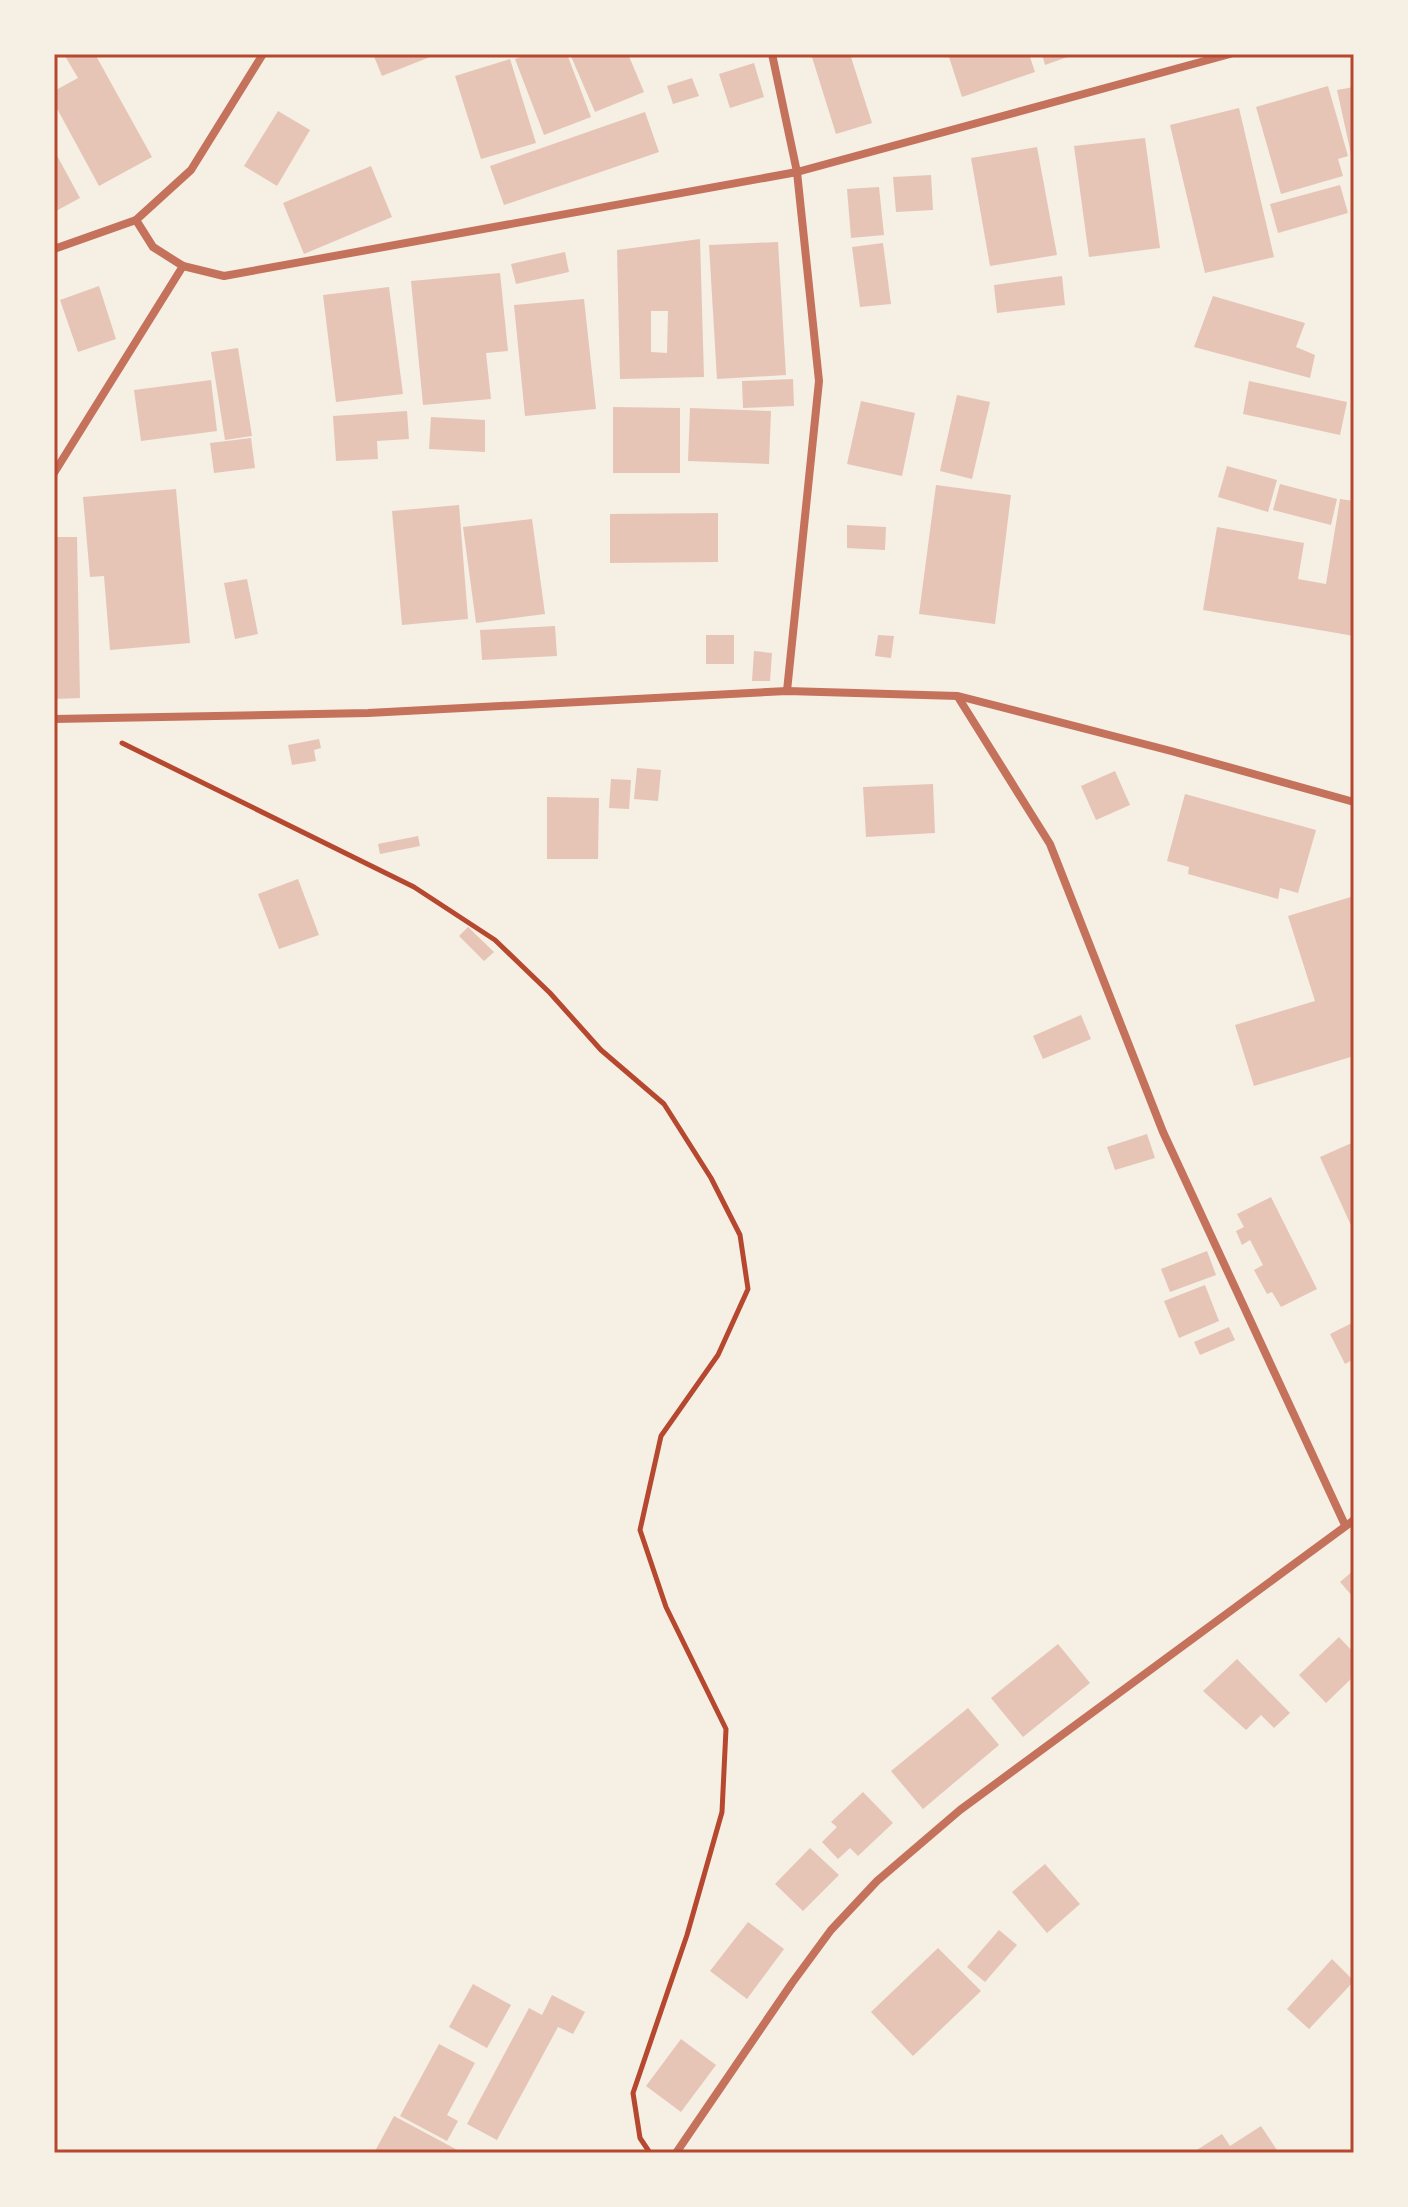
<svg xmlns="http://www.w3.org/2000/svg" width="1408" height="2207" viewBox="0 0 1408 2207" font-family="'Titillium Web',sans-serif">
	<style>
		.building { fill: #e6c5b7; fill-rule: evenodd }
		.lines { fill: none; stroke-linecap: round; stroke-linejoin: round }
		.path { stroke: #b5482f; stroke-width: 5 }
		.minor { stroke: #c5725c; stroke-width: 8 }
		.neatline { fill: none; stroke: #b5482f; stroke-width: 3 }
	</style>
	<rect width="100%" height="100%" fill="#f6efe4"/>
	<g class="building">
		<path d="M68 54H95L152 157 99 186 54 103V91L78 78 65 56Z"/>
		<path d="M373 54H429L430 57 382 76Z"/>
		<path d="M529 54H567L591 117 544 135 515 59Z"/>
		<path d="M570 54H628L644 92 595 112Z"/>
		<path d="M811 54H850L872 123 836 134Z"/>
		<path d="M948 54H1029L1035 72 962 97Z"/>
		<path d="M1042 54H1076L1045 65Z"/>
		<path d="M510 59 536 143 481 159 455 76Z"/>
		<path d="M754 63 764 97 730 108 719 74Z"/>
		<path d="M692 78 699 96 673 104 667 86Z"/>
		<path d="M1328 86 1348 156 1338 159 1343 176 1281 194 1256 107Z"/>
		<path d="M1354 87V154H1351L1337 90Z"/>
		<path d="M1239 108 1274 257 1205 273 1170 125Z"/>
		<path d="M278 111 310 130 277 186 244 166Z"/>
		<path d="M645 112 659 152 504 205 490 166Z"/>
		<path d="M1145 138 1160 248 1089 257 1074 146Z"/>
		<path d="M1037 147 1057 255 990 266 971 158Z"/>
		<path d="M54 150 80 198 54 212Z"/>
		<path d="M371 166 392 217 304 254 283 203Z"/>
		<path d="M931 175 933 210 896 212 893 177Z"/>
		<path d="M1340 185 1348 213 1278 233 1270 204Z"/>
		<path d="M879 187 884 235 851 238 847 189Z"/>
		<path d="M700 239 704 377 620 379 617 250ZM651 311H668L667 353 651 352Z"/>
		<path d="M778 242 786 375 717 379 709 245Z"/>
		<path d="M883 243 891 304 860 307 852 247Z"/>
		<path d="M565 252 569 272 516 284 511 264Z"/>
		<path d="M500 273 508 351 486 353 491 399 423 405 411 281Z"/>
		<path d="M1062 276 1065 305 997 313 994 285Z"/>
		<path d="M99 286 116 339 78 352 60 300Z"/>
		<path d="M389 287 403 394 336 402 323 295Z"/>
		<path d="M1213 296 1305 323 1296 347 1315 355 1310 378 1194 347Z"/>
		<path d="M584 299 596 409 525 416 514 305Z"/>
		<path d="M238 348 252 436 225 440 211 352Z"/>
		<path d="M793 379 794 406 743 408 742 381Z"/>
		<path d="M211 380 217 431 141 441 134 390Z"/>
		<path d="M1249 381 1347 402 1340 435 1243 414Z"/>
		<path d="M957 395 990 402 972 479 940 471Z"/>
		<path d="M861 401 915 413 902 476 847 464Z"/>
		<path d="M613 407 680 408V473H613Z"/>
		<path d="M690 408 771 411 769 464 688 461Z"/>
		<path d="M407 411 409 439 377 441 378 459 336 461 333 416Z"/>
		<path d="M431 417 485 420V452L429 449Z"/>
		<path d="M251 438 255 468 214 473 210 443Z"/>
		<path d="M1227 466 1277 480 1268 512 1218 497Z"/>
		<path d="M1280 484 1337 499 1331 525 1273 510Z"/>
		<path d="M936 485 1011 495 995 624 919 614Z"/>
		<path d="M176 489 190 643 110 650 104 576 90 577 83 497Z"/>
		<path d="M1340 499 1354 501V636L1203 610 1217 527 1304 543 1298 579 1326 584Z"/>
		<path d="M459 505 468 619 402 625 392 511Z"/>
		<path d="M718 513V562L610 563V514Z"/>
		<path d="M532 519 545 614 476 623 463 527Z"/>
		<path d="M847 525 886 527 885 550 847 548Z"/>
		<path d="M54 537H77L80 698 54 699Z"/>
		<path d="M247 579 258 634 235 639 224 583Z"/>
		<path d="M555 626 557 656 482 660 480 630Z"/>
		<rect x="706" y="635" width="28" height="29"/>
		<path d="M878 635 894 636 891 658 875 656Z"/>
		<path d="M754 651 772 653 770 681H752Z"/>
		<path d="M319 739 321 748 314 750 316 761 292 765 288 745Z"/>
		<path d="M637 768 661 770 658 801 634 799Z"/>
		<path d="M1115 771 1130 805 1096 820 1081 786Z"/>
		<path d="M611 779 631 780 629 809 609 808Z"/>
		<path d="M933 784 935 833 866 837 863 787Z"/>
		<path d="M1185 794 1316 830 1298 893 1280 888 1278 899 1188 874 1189 867 1167 861Z"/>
		<path d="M547 797 599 798 598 859H547Z"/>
		<path d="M418 836 420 846 380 854 378 844Z"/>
		<path d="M298 879 319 935 279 949 258 894Z"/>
		<path d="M1354 896V1056L1254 1086 1235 1025 1315 1001 1288 916Z"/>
		<path d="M468 927 494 952 484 961 459 936Z"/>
		<path d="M1081 1015 1091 1039 1043 1059 1033 1036Z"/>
		<path d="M1147 1134 1155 1158 1115 1170 1107 1147Z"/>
		<path d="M1354 1142V1232L1320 1157Z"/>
		<path d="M1271 1197 1317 1289 1281 1307 1272 1292 1267 1294 1254 1270 1263 1265 1250 1240 1242 1245 1236 1231 1244 1227 1237 1214Z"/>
		<path d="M1207 1251 1216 1275 1170 1292 1161 1269Z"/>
		<path d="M1205 1285 1219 1321 1179 1338 1164 1301Z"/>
		<path d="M1354 1322V1359L1345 1364 1330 1334Z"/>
		<path d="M1229 1327 1235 1340 1200 1355 1194 1342Z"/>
		<path d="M1354 1570V1598L1340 1582Z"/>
		<path d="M1339 1637 1354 1653V1676L1326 1703 1299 1675Z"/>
		<path d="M1058 1644 1090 1683 1023 1737 991 1698Z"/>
		<path d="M1237 1659 1290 1713 1274 1728 1261 1715 1246 1730 1203 1691Z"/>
		<path d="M968 1708 999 1745 923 1809 891 1771Z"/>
		<path d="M863 1792 893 1823 858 1856 850 1848 838 1859 822 1842 837 1827 831 1822Z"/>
		<path d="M810 1848 839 1875 803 1911 775 1884Z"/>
		<path d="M1045 1864 1080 1904 1047 1933 1012 1892Z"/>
		<path d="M748 1922 784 1949 747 1999 710 1971Z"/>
		<path d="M999 1930 1017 1945 985 1982 967 1967Z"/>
		<path d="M938 1948 981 1991 913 2056 871 2012Z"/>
		<path d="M1332 1959 1354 1981 1309 2029 1287 2009Z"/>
		<path d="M473 1984 511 2005 487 2048 449 2027Z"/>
		<path d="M552 1995 585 2012 573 2034 558 2027 497 2140 467 2124 529 2008 542 2015Z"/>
		<path d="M681 2039 716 2065 681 2112 646 2086Z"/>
		<path d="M439 2044 475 2063 447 2115 458 2121 447 2141 400 2116Z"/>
		<path d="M394 2116 463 2153H374Z"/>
		<path d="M1261 2126 1279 2153H1192L1222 2134 1230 2146Z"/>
	</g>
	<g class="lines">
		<path class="path" d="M122 743 414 887 495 940 550 993 601 1050 664 1104 711 1178 740 1235 748 1289 718 1355 661 1436 640 1530 666 1607 726 1729 722 1812 687 1935 633 2093 640 2138 650 2153"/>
		<g class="minor">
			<path d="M772 54 797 172 819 381 787 691"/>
			<path d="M136 220 153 247 183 266 224 276 797 172 1230 54"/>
			<path d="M54 249 136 220 191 170 263 54"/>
			<path d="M54 473 183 266"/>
			<path d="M958 697 1050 844 1163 1132 1345 1525"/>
			<path d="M54 719 368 713 787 691 958 696 1171 751 1354 802"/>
			<path d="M676 2153 792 1983 831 1930 877 1881 960 1810 1354 1520"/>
		</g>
	</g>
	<rect width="1408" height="2207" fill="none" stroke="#f6efe4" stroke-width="112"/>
	<rect x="56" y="56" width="1296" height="2095" class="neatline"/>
</svg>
